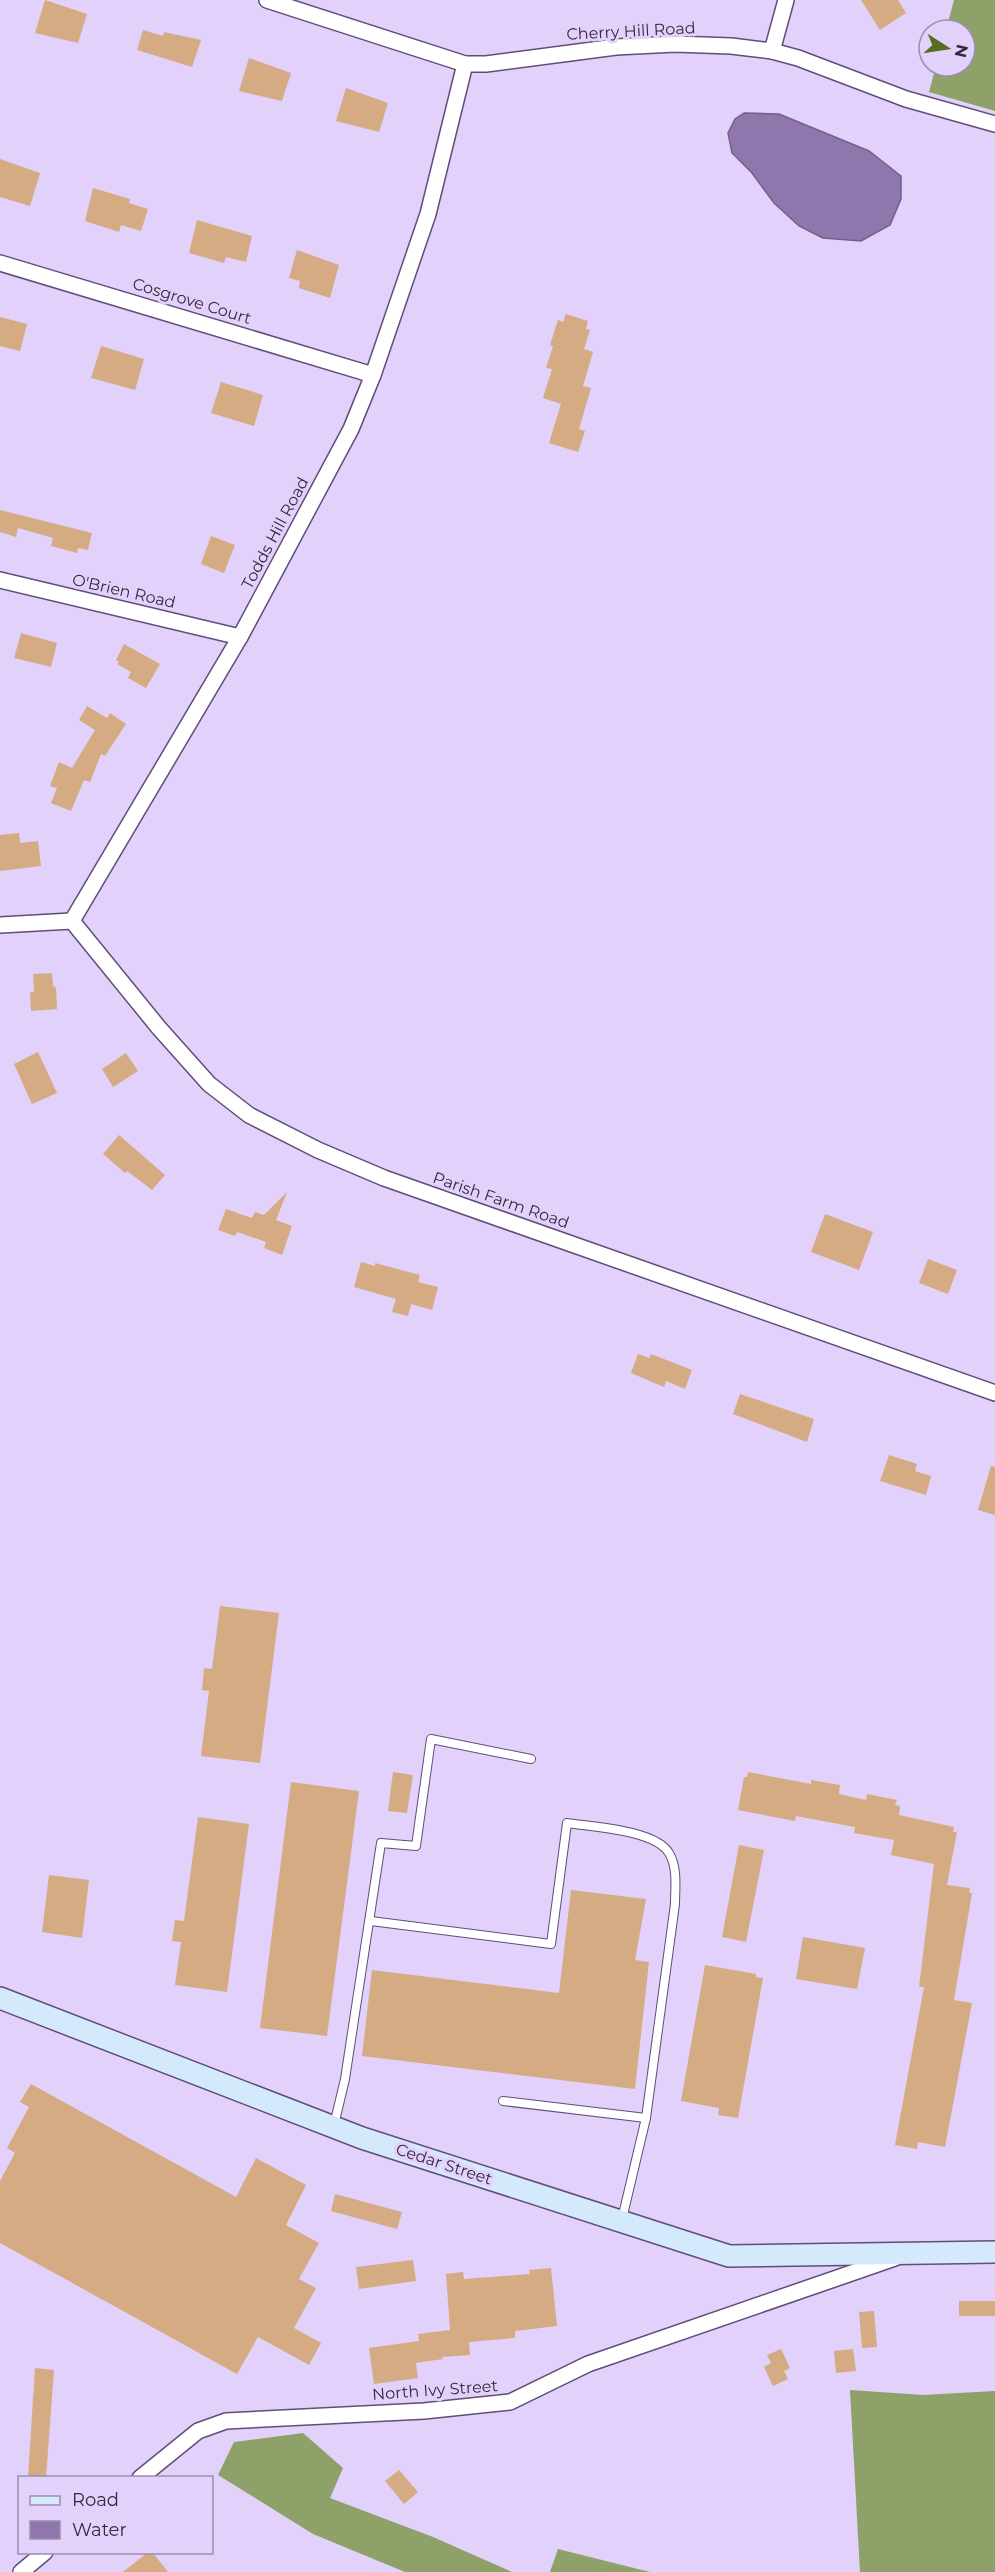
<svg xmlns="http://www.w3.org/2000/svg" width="995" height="2572" viewBox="0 0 995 2572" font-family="Montserrat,sans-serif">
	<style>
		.forest { fill: #8da168 }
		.water { fill: #8f77ad; stroke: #73608b; stroke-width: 1.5 }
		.building { fill: #d5ab83 }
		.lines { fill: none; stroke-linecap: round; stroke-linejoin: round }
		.lane-casing { stroke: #604d78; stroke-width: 10 }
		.street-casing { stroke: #604d78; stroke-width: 18 }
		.secondary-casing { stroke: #604d78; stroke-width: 24 }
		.lane { stroke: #fff; stroke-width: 8 }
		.street { stroke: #fff; stroke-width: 15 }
		.secondary { stroke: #d4eafc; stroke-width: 21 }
		.labels { text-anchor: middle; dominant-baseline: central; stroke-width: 6; stroke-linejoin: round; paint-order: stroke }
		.street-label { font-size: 16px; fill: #332a3d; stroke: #e2d1fa }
	</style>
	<rect width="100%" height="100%" fill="#e2d1fa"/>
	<g class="forest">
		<path d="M954 0H995V111L929 92 936 66H965V30H946Z"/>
		<path d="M850 2390 923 2395 995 2391V2572H860Z"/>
		<path d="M303 2433 343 2468 330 2498 433 2537 512 2572H405L313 2534 218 2475 234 2442Z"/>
		<path d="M558 2549 650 2572H550Z"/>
	</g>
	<path class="water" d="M744 113 779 114 869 151 901 176V199L890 225 861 241 823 238 799 226 774 203 752 173 732 153 728 133 735 119Z"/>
	<g class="building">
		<path d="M45 0 87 14 78 43 35 33Z"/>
		<path d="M861 0H898L906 13 880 30Z"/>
		<path d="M143 30 163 36 164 32 201 40 192 67 137 50Z"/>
		<path d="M249 58 291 73 282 101 239 91Z"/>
		<path d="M346 88 388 103 379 132 336 121Z"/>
		<path d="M0 159 40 173 30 206 0 197Z"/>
		<path d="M93 188 130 199 129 203 148 209 141 231 121 225 119 232 85 221Z"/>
		<path d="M197 220 252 236 246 262 226 257 224 263 189 253Z"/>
		<path d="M297 250 339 265 330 298 299 288 300 281 289 278Z"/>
		<path d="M566 314 588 321 586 329 590 330 584 349 593 352 583 386 591 388 579 429 585 431 578 452 549 443 561 404 543 398 552 369 546 368 553 346 550 345 558 320 563 322Z"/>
		<path d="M0 317 27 324 20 351 0 346Z"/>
		<path d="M101 346 144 359 135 390 91 378Z"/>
		<path d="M221 382 263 395 254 426 211 413Z"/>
		<path d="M0 510 92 533 88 550 78 548 77 553 51 546 53 538 18 528 16 537 0 532Z"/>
		<path d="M211 536 235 545 224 573 201 564Z"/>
		<path d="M21 633 57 643 51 667 14 658Z"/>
		<path d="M124 644 160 664 146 688 128 678 131 672 117 664 119 662 116 660Z"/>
		<path d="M87 706 107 718 110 713 126 724 105 756 101 754 90 782 84 780 71 811 51 803 57 788 50 786 59 762 72 768 95 730 79 720Z"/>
		<path d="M19 833 20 843 38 841 41 866 0 871V835Z"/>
		<path d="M52 973 53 986 56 988 57 1009 31 1011 30 992H34L33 974Z"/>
		<path d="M38 1052 57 1093 32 1104 14 1064Z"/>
		<path d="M126 1053 138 1071 113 1087 102 1069Z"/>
		<path d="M119 1135 165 1175 152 1190 127 1171 125 1173 103 1154Z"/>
		<path d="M287 1192 276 1220 292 1226 282 1255 264 1248 266 1242 237 1232 235 1236 218 1230 226 1209 252 1218 255 1212 264 1215Z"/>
		<path d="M825 1214 873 1232 859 1270 811 1252Z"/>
		<path d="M928 1259 957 1270 948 1294 919 1283Z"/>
		<path d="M361 1262 375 1266V1263L420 1275 418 1282 438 1287 432 1310 411 1304 408 1316 392 1312 396 1299 354 1287Z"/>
		<path d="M638 1354 649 1358 651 1354 692 1370 685 1389 666 1381 664 1387 631 1373Z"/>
		<path d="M740 1394 814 1419 807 1442 733 1414Z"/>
		<path d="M889 1455 917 1464 915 1471 931 1476 926 1495 880 1481Z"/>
		<path d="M991 1466 995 1467V1515L978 1510Z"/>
		<path d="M220 1606 279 1613 260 1763 201 1756 209 1691 202 1690 204 1668 212 1669Z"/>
		<path d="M393 1772 413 1775 407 1813 388 1811Z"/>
		<path d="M748 1772 811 1784V1780L840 1785 839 1794 866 1800 867 1794 897 1800 895 1805 900 1806 899 1815 954 1827 953 1832H957L947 1885 970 1888 969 1893H972L954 2000 972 2003 945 2147 918 2142 917 2149 895 2145 924 1987H919L934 1864 891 1855 894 1840 854 1833 855 1827 796 1816 795 1821 738 1810 744 1777H747Z"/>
		<path d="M291 1782 359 1791 327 2036 260 2028Z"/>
		<path d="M198 1817 249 1824 227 1992 175 1985 181 1942 172 1941 175 1920 184 1921Z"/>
		<path d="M739 1845 764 1850 746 1942 722 1937Z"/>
		<path d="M49 1875 89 1880 82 1938 42 1932Z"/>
		<path d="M571 1890 646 1899 635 1960 649 1962 635 2089 362 2056 372 1970 559 1993Z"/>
		<path d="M803 1937 865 1948 857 1989 796 1979Z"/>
		<path d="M705 1965 756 1974V1977L763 1978 738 2118 718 2115 719 2108 681 2101Z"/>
		<path d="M31 2084 236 2197 256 2158 306 2185 286 2225 319 2243 299 2279 316 2288 294 2328 321 2343 309 2365 258 2337 237 2374 0 2243V2181L15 2153 7 2148 29 2107 20 2102Z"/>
		<path d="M335 2194 402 2212 397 2229 331 2211Z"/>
		<path d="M413 2260 416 2281 359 2289 356 2267Z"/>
		<path d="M551 2268 557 2326 515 2331V2338L469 2342 470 2355 442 2357 443 2359 416 2363 418 2378 374 2384 369 2348 419 2341 418 2334 450 2330 446 2274 463 2272 464 2279 530 2274 529 2270Z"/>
		<rect x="959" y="2301" width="36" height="15"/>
		<path d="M874 2311 877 2347 862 2348 859 2312Z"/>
		<path d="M781 2349 790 2368 784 2371 788 2379 773 2386 764 2367 771 2363 767 2355Z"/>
		<path d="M853 2349 856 2371 836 2373 834 2351Z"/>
		<path d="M35 2368 54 2370 46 2478H28Z"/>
		<path d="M399 2470 418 2492 404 2504 385 2481Z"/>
		<path d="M147 2553H153L168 2572H123Z"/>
	</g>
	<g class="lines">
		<g class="lane-casing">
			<g id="lane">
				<path d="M371 1921 551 1944 567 1823C593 1827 655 1830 669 1853 678 1868 675 1888 675 1904L646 2118 622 2219"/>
				<path d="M503 2101 646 2118"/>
				<path d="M334 2125 345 2079 381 1843 416 1846 431 1739 531 1759"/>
			</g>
		</g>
		<g class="street-casing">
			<g id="street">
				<path d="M267 0 465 64H486L616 47 675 44 731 46 772 51 798 58 906 99 995 124"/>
				<path d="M772 51 786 0"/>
				<path d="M0 263 373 375"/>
				<path d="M0 580 240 637"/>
				<path d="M72 921 159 1028 209 1084 249 1115 318 1150 384 1178 995 1393"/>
				<path d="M72 921 240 637 351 429 373 375 428 214 465 64"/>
				<path d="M0 925 72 921"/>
				<path d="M140 2478 198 2431 226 2421 424 2411 510 2402 588 2364 895 2258"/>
				<path d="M21 2572 45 2552"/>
			</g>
		</g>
		<g class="secondary-casing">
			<path id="secondary" d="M0 1998 362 2138 729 2256 995 2252"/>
		</g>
		<use href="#lane" class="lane"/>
		<use href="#street" class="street"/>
		<use href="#secondary" class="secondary"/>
	</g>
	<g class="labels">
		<g class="street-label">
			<text transform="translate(631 31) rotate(-3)">Cherry Hill Road</text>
			<text transform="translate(192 301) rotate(17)">Cosgrove Court</text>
			<text transform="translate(275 533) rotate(-62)">Todds Hill Road</text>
			<text transform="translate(124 591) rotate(13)">O'Brien Road</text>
			<text transform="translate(501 1200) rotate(19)">Parish Farm Road</text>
			<text transform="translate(444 2164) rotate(18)">Cedar Street</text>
			<text transform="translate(435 2390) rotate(-4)">North Ivy Street</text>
		</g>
	</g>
	<rect x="18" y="2476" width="195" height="78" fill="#e2d1fa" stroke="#9c8eae" stroke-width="1.5"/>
	<rect x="30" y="2496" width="30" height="9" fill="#d4eafc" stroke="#9c8eae" stroke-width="1.5"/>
	<text x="72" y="2506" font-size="18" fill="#332a3d">Road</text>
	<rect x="30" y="2521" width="30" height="18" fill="#8f77ad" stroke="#9c8eae" stroke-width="1.5"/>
	<text x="72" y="2536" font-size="18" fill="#332a3d">Water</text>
	<g transform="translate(947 48) rotate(102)"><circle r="28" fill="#e2d1fa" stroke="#9c8eae" stroke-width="1.5"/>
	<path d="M0-4.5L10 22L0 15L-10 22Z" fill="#576e1f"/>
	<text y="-9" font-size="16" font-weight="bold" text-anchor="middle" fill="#332a3d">N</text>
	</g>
</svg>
